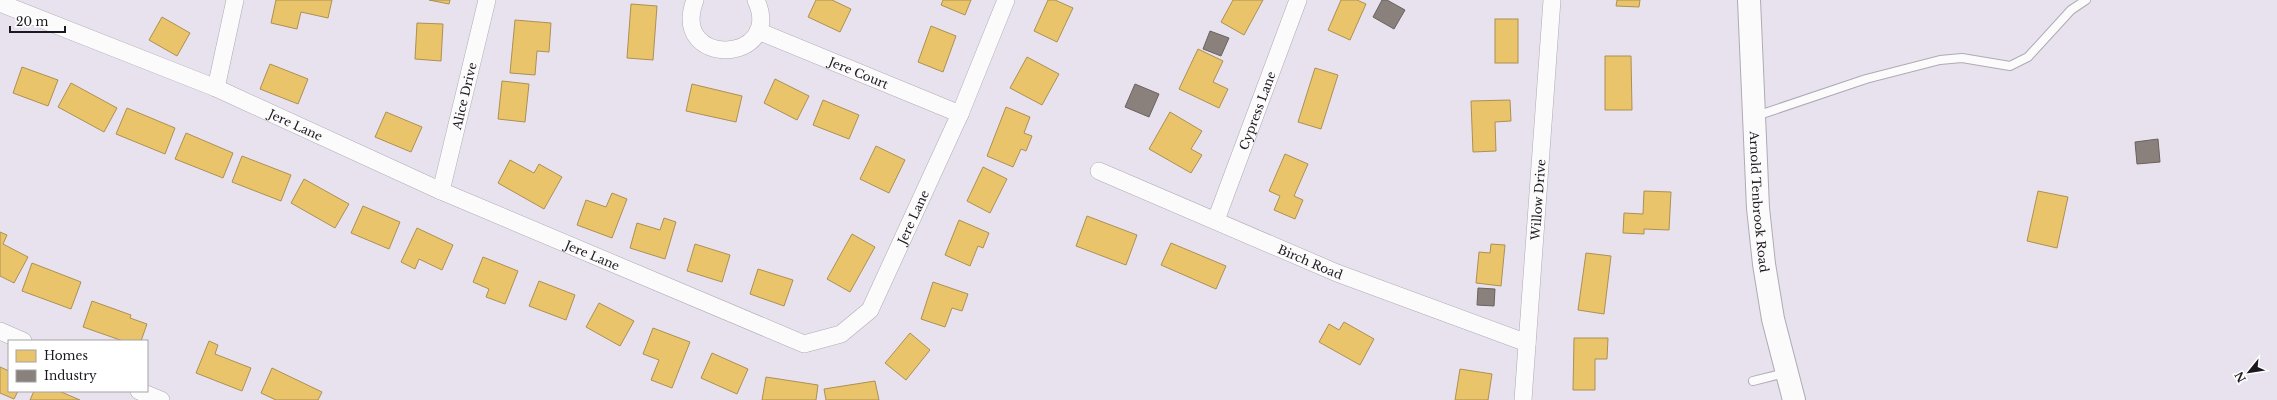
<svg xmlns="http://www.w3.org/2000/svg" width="2277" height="400" viewBox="0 0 2277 400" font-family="'Libre Baskerville',serif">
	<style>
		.homes { fill: #e9c46a; stroke: #ac9054 }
		.industry { fill: #8a817c; stroke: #696260 }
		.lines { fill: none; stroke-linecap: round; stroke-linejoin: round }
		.lane-casing { stroke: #afaab3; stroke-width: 10 }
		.street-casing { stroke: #afaab3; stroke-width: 18 }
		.secondary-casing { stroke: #afaab3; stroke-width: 24 }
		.lane { stroke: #fcfbfc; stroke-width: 8 }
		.street { stroke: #fcfbfc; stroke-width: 17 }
		.secondary { stroke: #fcfbfc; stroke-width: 22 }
		.labels { text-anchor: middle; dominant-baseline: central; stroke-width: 4; stroke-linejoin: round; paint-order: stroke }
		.street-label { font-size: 12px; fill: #1c181f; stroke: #fff }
	</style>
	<rect width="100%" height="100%" fill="#e8e2ee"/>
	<g class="homes">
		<path d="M276 0H332L328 18 301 12 297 29 271 23Z"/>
		<path d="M429 0H450L449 4Z"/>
		<path d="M816 0H832L851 9 840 32 808 17Z"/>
		<path d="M943 0H971L965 15 941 5Z"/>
		<path d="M1048 0H1055L1073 8 1057 42 1034 31Z"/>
		<path d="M1233 0H1263L1244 35 1221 22Z"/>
		<path d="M1341 0H1357L1366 4 1350 40 1328 30Z"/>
		<path d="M1617 0H1640L1639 7 1616 6Z"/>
		<path d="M631 4 657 6 653 60 627 58Z"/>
		<path d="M162 17 190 33 177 56 149 40Z"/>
		<rect x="1495" y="19" width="23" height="44"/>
		<path d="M515 20 551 23 549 52 537 51 535 75 510 73Z"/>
		<path d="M417 23 443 24 441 61 415 59Z"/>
		<path d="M931 26 956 36 943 72 918 62Z"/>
		<path d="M1198 49 1223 61 1213 82 1228 89 1219 108 1179 89Z"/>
		<path d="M1605 56H1631L1632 110H1605Z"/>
		<path d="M1027 57 1059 74 1042 105 1010 88Z"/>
		<path d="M270 64 308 79 298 104 260 89Z"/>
		<path d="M22 67 58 80 48 106 13 93Z"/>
		<path d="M1315 68 1338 75 1321 129 1298 122Z"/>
		<path d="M775 79 809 96 797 120 764 103Z"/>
		<path d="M502 81 529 84 525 122 498 119Z"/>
		<path d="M71 83 117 108 104 132 58 107Z"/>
		<path d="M692 84 742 96 736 122 686 111Z"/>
		<path d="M823 100 859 115 849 139 813 125Z"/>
		<path d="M1510 100 1511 121 1495 122 1496 151 1473 152 1471 101Z"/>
		<path d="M1006 107 1030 117 1024 133 1032 136 1026 151 1021 149 1013 167 987 156Z"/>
		<path d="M127 108 175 128 165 154 116 134Z"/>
		<path d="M386 112 422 127 411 152 375 137Z"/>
		<path d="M1170 112 1202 131 1191 149 1202 155 1191 173 1149 149Z"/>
		<path d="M186 133 233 153 223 178 175 159Z"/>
		<path d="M876 146 905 160 889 193 860 179Z"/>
		<path d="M1285 154 1308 164 1294 196 1303 200 1295 219 1274 210 1280 196 1269 191Z"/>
		<path d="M242 156 291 175 281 201 232 182Z"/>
		<path d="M510 160 534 173 539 164 562 177 544 209 498 183Z"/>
		<path d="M983 167 1007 179 990 213 967 201Z"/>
		<path d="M304 179 349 204 335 228 291 203Z"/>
		<path d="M1644 191 1671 192 1669 230 1644 229V234L1623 233 1624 213 1643 214Z"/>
		<path d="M2038 191 2068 197 2057 248 2027 241Z"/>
		<path d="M612 193 627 199 612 238 577 225 586 200 606 207Z"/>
		<path d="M363 206 400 222 389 249 351 233Z"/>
		<path d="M1087 216 1137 235 1126 265 1076 246Z"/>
		<path d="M664 218 676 222 665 259 630 248 637 223 660 230Z"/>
		<path d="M959 220 989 233 983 248 978 246 970 266 945 255Z"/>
		<path d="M417 228 453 245 442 270 419 259 415 269 401 262Z"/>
		<path d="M0 232 7 235 3 244 28 257 14 283 0 276Z"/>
		<path d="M852 234 875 247 850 292 827 279Z"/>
		<path d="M1171 243 1226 266 1216 289 1161 265Z"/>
		<path d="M695 244 730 255 722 282 687 271Z"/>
		<path d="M1491 244 1505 245 1501 286 1476 283 1479 252 1490 253Z"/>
		<path d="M1586 253 1611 256 1604 314 1578 310Z"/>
		<path d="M483 257 518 271 505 304 486 297 489 289 473 282Z"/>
		<path d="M32 263 81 282 71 309 22 291Z"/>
		<path d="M758 269 793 280 784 306 750 294Z"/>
		<path d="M539 281 575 295 566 320 529 306Z"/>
		<path d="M933 282 968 294 962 311 952 308 945 327 921 319Z"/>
		<path d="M92 301 131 315 130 318 147 324 141 341H123L83 327Z"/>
		<path d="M599 303 634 321 620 346 586 327Z"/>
		<path d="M1344 322 1374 339 1360 365 1319 342 1329 324 1339 330Z"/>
		<path d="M653 328 690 342 672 388 651 380 659 360 643 354Z"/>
		<path d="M910 333 930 350 906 380 885 363Z"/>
		<path d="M1574 338H1608L1607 359H1595V390H1573Z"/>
		<path d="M209 341 218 345 215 354 251 368 242 391 196 373Z"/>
		<path d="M712 353 748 369 737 394 701 378Z"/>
		<path d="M0 367 9 371V391H18L14 399 0 393Z"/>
		<path d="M272 368 322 392 318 400H276L261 393Z"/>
		<path d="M1460 369 1492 374 1488 400H1455Z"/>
		<path d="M766 377 818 385 816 400H762Z"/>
		<path d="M875 381 879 400H826L824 389Z"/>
		<path d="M34 391H59L80 400H30Z"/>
	</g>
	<g class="industry">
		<path d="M1382 0H1387L1405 10 1394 29 1373 17Z"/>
		<path d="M1210 31 1229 38 1221 56 1203 49Z"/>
		<path d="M1135 84 1159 94 1149 117 1125 107Z"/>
		<path d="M2158 139 2160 162 2137 164 2135 142Z"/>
		<path d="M1478 288 1495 289 1494 306 1477 305Z"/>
	</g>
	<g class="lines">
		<g class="lane-casing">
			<g id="lane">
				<path d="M1756 116 1866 79 1940 60 1962 58 2010 66 2028 57 2071 10 2086 0"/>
				<path d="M1753 381 1785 373"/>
			</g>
		</g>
		<g class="street-casing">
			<g id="street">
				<path d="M695 0C669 69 785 64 756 0"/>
				<path id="s1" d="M0 3 216 88 441 191 804 344 841 334 870 310 960 114 1006 0"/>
				<path id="s2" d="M758 31 960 114"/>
				<path d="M216 88 235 0"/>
				<path id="s3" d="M1099 171 1337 273 1527 343"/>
				<path id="s4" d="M441 191 487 0"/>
				<path id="s5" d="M1216 220 1298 0"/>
				<path d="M0 331 23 341"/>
				<path d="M139 391 161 400"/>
				<path id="s6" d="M1523 400 1552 0"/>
			</g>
		</g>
		<g class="secondary-casing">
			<g id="secondary">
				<path id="s7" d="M1749 0 1758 208 1764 264 1773 319 1794 400"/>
			</g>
		</g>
		<use href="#lane" class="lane"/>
		<use href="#street" class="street"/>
		<use href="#secondary" class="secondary"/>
	</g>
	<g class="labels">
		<g class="street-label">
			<text stroke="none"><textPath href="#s2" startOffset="109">Jere Court</textPath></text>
			<text stroke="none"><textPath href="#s4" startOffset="98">Alice Drive</textPath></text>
			<text stroke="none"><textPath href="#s5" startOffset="117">Cypress Lane</textPath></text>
			<text stroke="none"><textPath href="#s1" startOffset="320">Jere Lane</textPath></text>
			<text stroke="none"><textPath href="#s6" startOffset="201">Willow Drive</textPath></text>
			<text stroke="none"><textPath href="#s7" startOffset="202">Arnold Tenbrook Road</textPath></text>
			<text stroke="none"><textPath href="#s1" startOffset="1052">Jere Lane</textPath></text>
			<text stroke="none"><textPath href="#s1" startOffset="644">Jere Lane</textPath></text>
			<text stroke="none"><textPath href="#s3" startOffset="230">Birch Road</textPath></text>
		</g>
	</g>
	<rect x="8" y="340" width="140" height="52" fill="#ffffff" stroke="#a4a3a5"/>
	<rect x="16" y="350" width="20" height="12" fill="#e9c46a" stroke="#a4a3a5"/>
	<text x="44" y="360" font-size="12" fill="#1c181f">Homes</text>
	<rect x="16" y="370" width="20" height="12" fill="#8a817c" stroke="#a4a3a5"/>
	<text x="44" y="380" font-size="12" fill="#1c181f">Industry</text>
	<g transform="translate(2249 372) rotate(240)" stroke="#ffffff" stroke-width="3" paint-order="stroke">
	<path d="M0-3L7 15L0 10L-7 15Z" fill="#1c181f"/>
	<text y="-6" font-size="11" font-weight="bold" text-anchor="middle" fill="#1c181f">N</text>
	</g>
	<path d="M10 26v6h55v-6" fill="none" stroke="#1c181f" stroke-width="2"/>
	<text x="16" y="26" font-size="12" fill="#1c181f" stroke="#ffffff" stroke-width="3" paint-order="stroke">20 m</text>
</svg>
